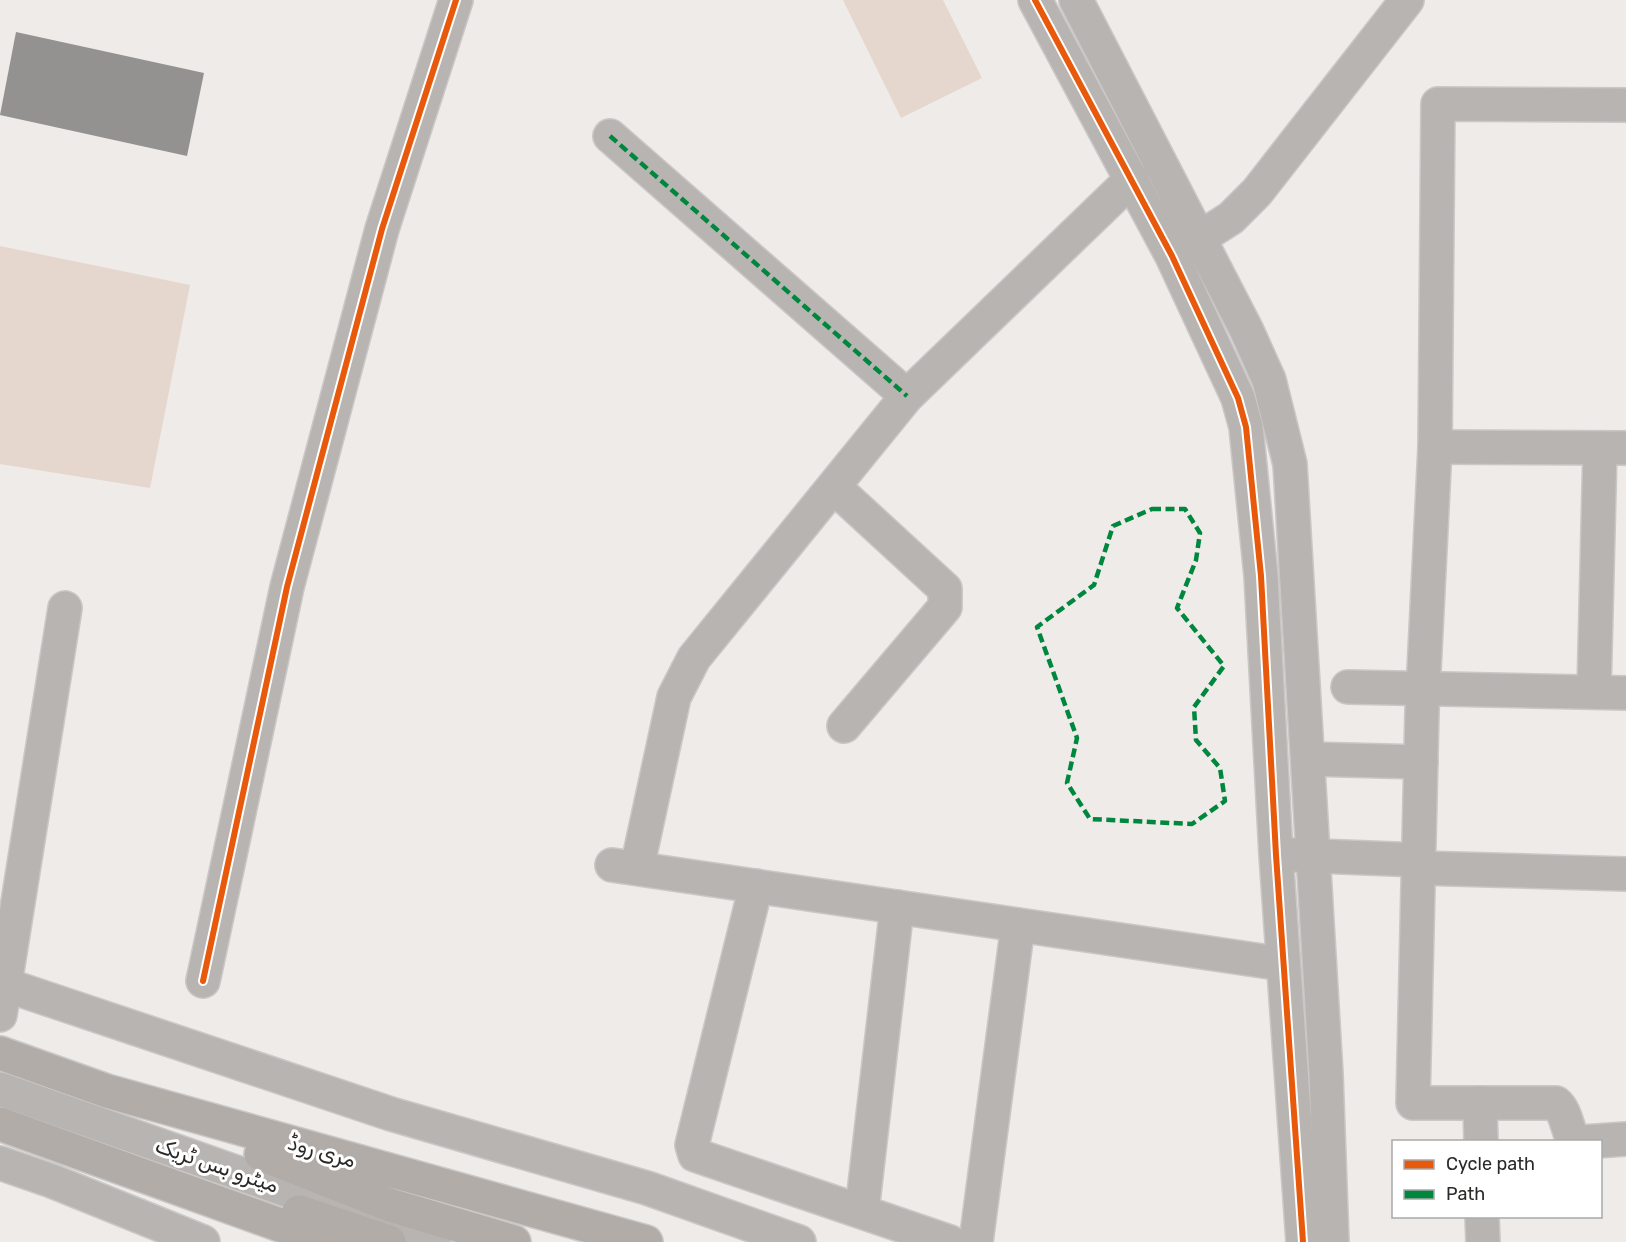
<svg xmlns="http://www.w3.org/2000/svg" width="1626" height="1242" viewBox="0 0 1626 1242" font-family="Rubik,'Noto Sans Arabic',sans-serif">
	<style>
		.green { fill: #e6d7ce }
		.building { fill: #949290 }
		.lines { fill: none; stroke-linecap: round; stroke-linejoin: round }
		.minor-casing { stroke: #cac8c7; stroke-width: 36 }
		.major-casing { stroke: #cac8c7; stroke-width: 36 }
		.minor { stroke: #b8b4b1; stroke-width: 33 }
		.major { stroke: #b2aca8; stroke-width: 33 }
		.quiet { stroke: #00873e; stroke-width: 4.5; stroke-dasharray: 9 4.5; stroke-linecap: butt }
		.cycleway-casing { stroke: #fff; stroke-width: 10 }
		.cycleway { stroke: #e8590c; stroke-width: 6 }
		.labels { text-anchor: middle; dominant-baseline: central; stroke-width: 6; stroke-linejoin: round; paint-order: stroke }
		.street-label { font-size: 21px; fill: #2b2927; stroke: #fff }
	</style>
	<rect width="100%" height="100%" fill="#eeebe9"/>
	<g class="green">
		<path d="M843 0H943L982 78 901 118Z"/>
		<path d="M0 246 190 285 150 488 0 464Z"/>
	</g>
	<path class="building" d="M16 32 204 73 187 156 0 115Z"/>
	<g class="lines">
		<g class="minor-casing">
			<g id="minor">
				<path d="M1035 0 1172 256 1238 398 1246 427 1261 576 1276 855 1303 1242"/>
				<path d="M1076 0 1246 329 1269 380 1290 464 1326 1074 1332 1242"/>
				<path d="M610 136 907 396"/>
				<path d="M1181 250 1231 218 1257 192 1407 0"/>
				<path d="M1435 447 1626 448"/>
				<path d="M834 487 945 589V607L844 726"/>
				<path d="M1348 687 1626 693"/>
				<path d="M1594 692 1600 448"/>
				<path d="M1308 759 1421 762"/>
				<path d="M1292 855 1419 860"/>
				<path d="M612 865 1283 964"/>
				<path d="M637 868 674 697 694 658 907 396 1132 179"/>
				<path d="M1418 868 1626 874"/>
				<path d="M756 886 692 1145 695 1155 950 1242"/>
				<path d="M203 981 287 587 382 229 456 0"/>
				<path d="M0 983 391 1114 647 1188 799 1242"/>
				<path d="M0 1015 65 608"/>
				<path d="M0 1089 434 1242"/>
				<path d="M1480 1103 1481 1142"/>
				<path d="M1574 1142C1567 1129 1566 1111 1556 1103H1413L1422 711 1435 447 1438 104 1626 105"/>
				<path d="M1583 1142 1626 1139"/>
				<path d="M0 1163 52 1181 203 1242"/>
				<path d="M862 1211 897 907"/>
				<path d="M1482 1216 1483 1242"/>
				<path d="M976 1242 1018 925"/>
			</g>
		</g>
		<g class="major-casing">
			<g id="major">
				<path d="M0 1053 107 1091 646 1242"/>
				<path d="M0 1124 327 1242"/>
				<path d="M261 1154 390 1205 514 1242"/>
				<path d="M299 1212 389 1242"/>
			</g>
		</g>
		<use href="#minor" class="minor"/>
		<use href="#major" class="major"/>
		<g class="quiet">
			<path d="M610 136 907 396"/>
			<path d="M1152 509H1185L1200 533 1196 560 1177 608 1224 666 1194 707 1196 740 1220 768 1225 801 1192 824 1090 819 1067 783 1077 738 1037 627 1094 585 1113 526Z"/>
		</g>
		<g class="cycleway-casing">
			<g id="cycleway">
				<path d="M1035 0 1172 256 1238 398 1246 427 1261 576 1276 855 1303 1242"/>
				<path d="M203 981 287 587 382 229 456 0"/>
			</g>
		</g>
		<use href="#cycleway" class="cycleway"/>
	</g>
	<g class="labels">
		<g class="street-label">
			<text transform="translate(322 1151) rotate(16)">مری روڈ</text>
			<text transform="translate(217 1165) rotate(19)">میٹرو بس ٹریک</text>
		</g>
	</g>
	<rect x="1392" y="1140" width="210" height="78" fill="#ffffff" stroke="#aaa9a9" stroke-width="1.5"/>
	<rect x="1404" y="1160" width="30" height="9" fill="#e8590c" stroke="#aaa9a9" stroke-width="1.5"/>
	<text x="1446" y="1170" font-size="18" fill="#2b2927">Cycle path</text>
	<rect x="1404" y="1190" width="30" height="9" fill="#00873e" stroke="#aaa9a9" stroke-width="1.5"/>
	<text x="1446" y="1200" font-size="18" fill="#2b2927">Path</text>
</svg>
